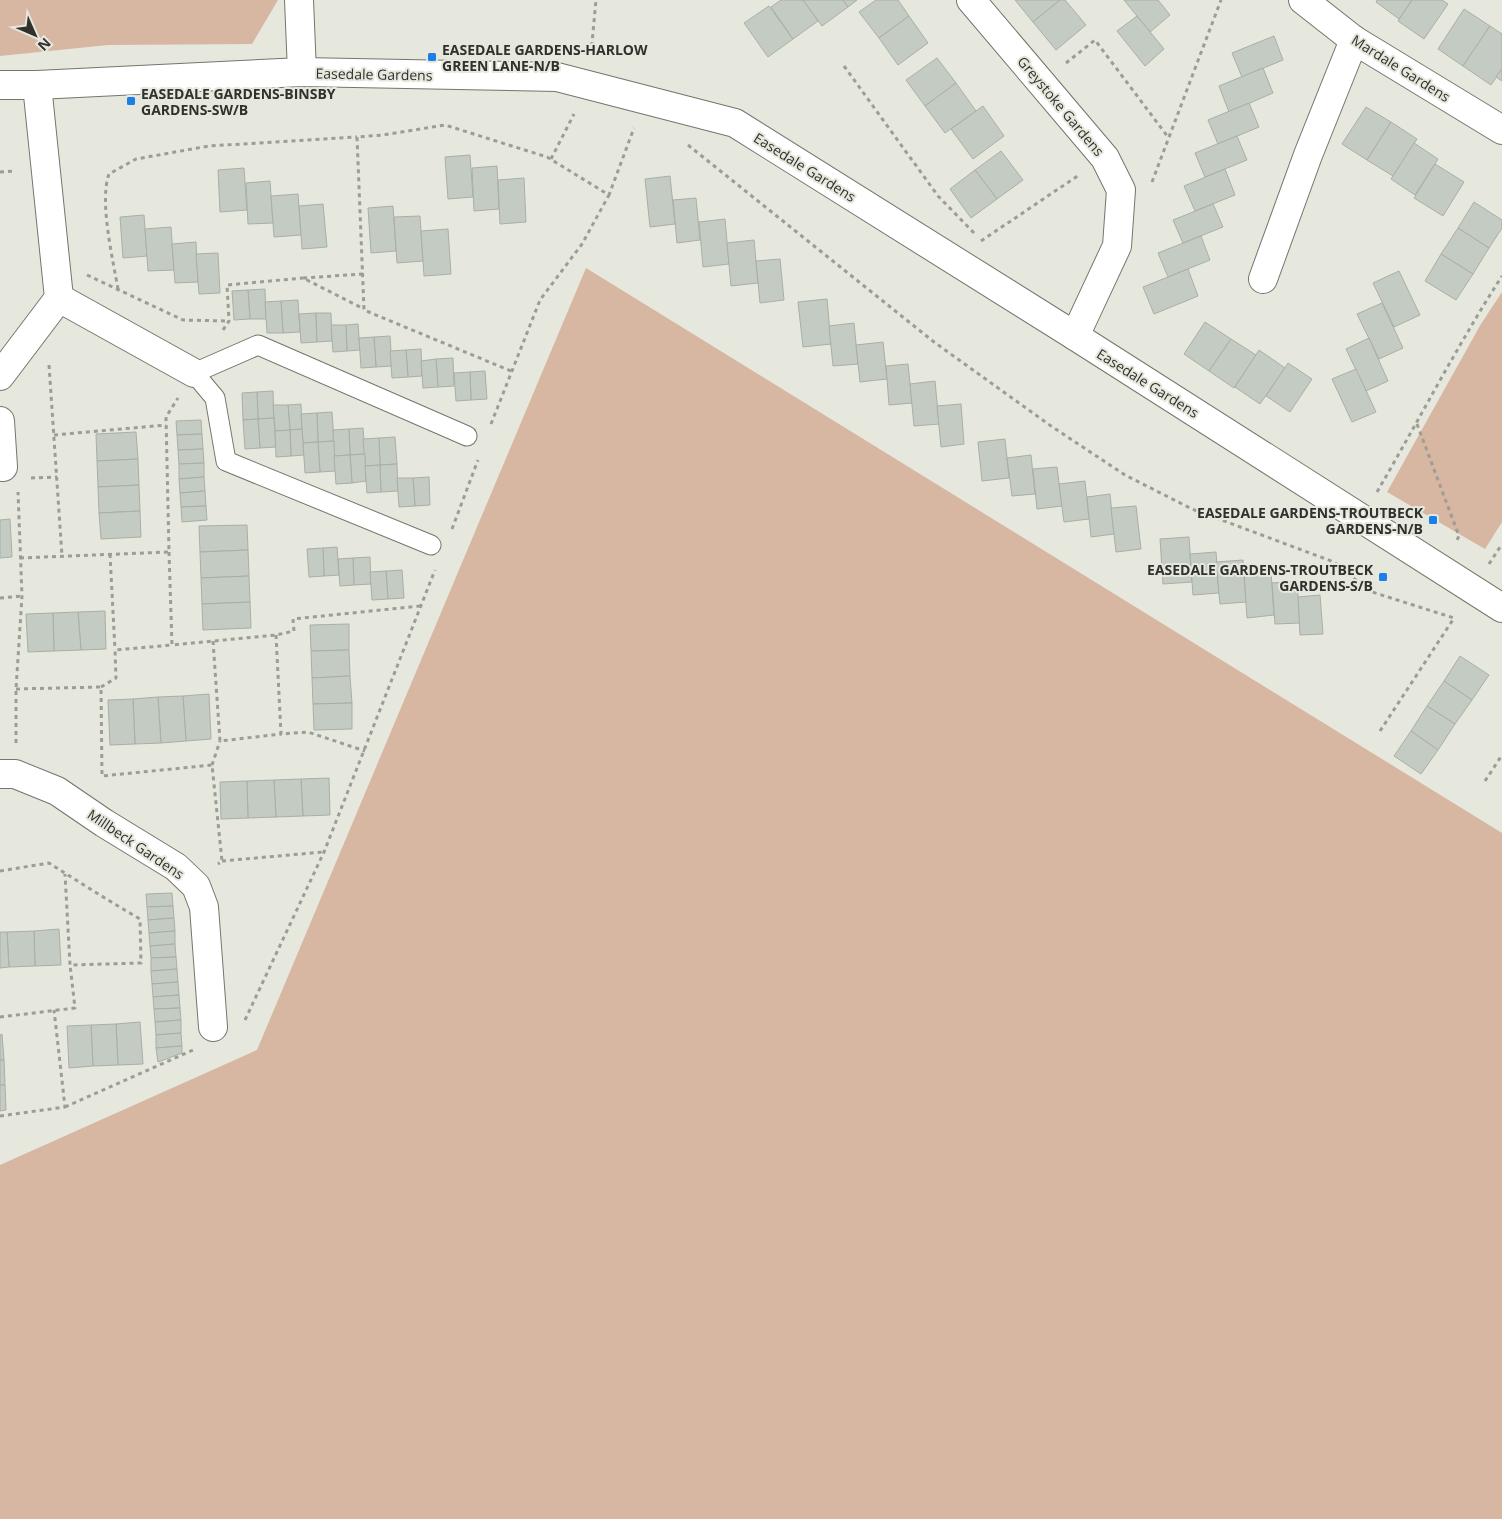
<svg xmlns="http://www.w3.org/2000/svg" width="1502" height="1519" viewBox="0 0 1502 1519" font-family="'Open Sans',sans-serif">
	<style>
		.green { fill: #d7b6a2 }
		.building { fill: #c4cbc3; stroke: #a9afa7 }
		.lines { fill: none; stroke-linecap: round; stroke-linejoin: round }
		.lane-casing { stroke: #74756c; stroke-width: 21 }
		.street-casing { stroke: #74756c; stroke-width: 30 }
		.secondary-casing { stroke: #74756c; stroke-width: 30 }
		.path { stroke: #9c9d95; stroke-width: 3; stroke-dasharray: 4 4; stroke-linecap: butt }
		.lane { stroke: #fff; stroke-width: 19 }
		.street { stroke: #fff; stroke-width: 28 }
		.secondary { stroke: #fff; stroke-width: 28 }
		.poi-dot { fill: #1c7ee7; stroke: #e6e7dd; stroke-width: 2 }
		.labels { text-anchor: middle; dominant-baseline: central; stroke-width: 4; stroke-linejoin: round; paint-order: stroke }
		.poi-label { font-size: 14px; font-weight: bold; fill: #30312d; stroke: #e6e7dd; text-anchor: start }
		.street-label { font-size: 14px; fill: #30312d; stroke: #e6e7dd }
	</style>
	<rect width="100%" height="100%" fill="#e6e7dd"/>
	<g class="green">
		<path d="M0 0H278L252 44 108 45 0 56Z"/>
		<path d="M586 268 1502 833V1519H0V1165L257 1050Z"/>
		<path d="M1502 292V522L1485 549 1387 492 1481 324Z"/>
	</g>
	<g class="building">
		<path d="M781 0H803L818 21 793 39 771 7Z"/>
		<path d="M803 0H843L848 7 822 26Z"/>
		<path d="M843 0H857L848 7Z"/>
		<path d="M876 0H898L909 16 879 38 859 12Z"/>
		<path d="M1015 0H1060L1033 22Z"/>
		<path d="M1060 0H1065L1086 25 1056 50 1033 22Z"/>
		<path d="M1124 0H1158L1170 15 1150 32Z"/>
		<path d="M1377 0H1412L1399 19 1376 2Z"/>
		<path d="M1412 0H1442L1448 4 1424 39 1398 21Z"/>
		<path d="M769 6 793 39 768 57 744 23Z"/>
		<path d="M1464 9 1490 26 1463 66 1438 49Z"/>
		<path d="M909 16 928 43 898 65 879 38Z"/>
		<path d="M1137 16 1164 49 1145 66 1117 31Z"/>
		<path d="M1490 26 1502 34V69L1491 85 1463 66Z"/>
		<path d="M1274 36 1283 60 1242 77 1232 53Z"/>
		<path d="M937 58 956 83 925 106 906 80Z"/>
		<path d="M1263 68 1273 93 1229 112 1219 86Z"/>
		<path d="M1502 69V81L1496 77Z"/>
		<path d="M956 83 976 111 945 133 925 106Z"/>
		<path d="M1249 103 1259 127 1218 144 1208 120Z"/>
		<path d="M983 106 1004 136 973 159 951 129Z"/>
		<path d="M1366 107 1391 122 1367 160 1342 144Z"/>
		<path d="M1391 122 1417 139 1393 176 1367 160Z"/>
		<path d="M1237 136 1247 160 1205 177 1195 153Z"/>
		<path d="M1414 143 1438 159 1415 195 1391 179Z"/>
		<path d="M1001 151 1023 180 997 199 975 170Z"/>
		<path d="M470 155 473 197 448 199 445 157Z"/>
		<path d="M1435 164 1464 182 1443 216 1414 198Z"/>
		<path d="M497 166 499 209 474 211 472 168Z"/>
		<path d="M244 168 247 210 220 212 218 170Z"/>
		<path d="M1225 169 1235 195 1195 211 1184 186Z"/>
		<path d="M975 170 997 199 971 218 950 189Z"/>
		<path d="M670 176 675 224 650 227 645 179Z"/>
		<path d="M524 178 526 222 500 224 498 180Z"/>
		<path d="M270 181 273 223 248 224 246 183Z"/>
		<path d="M298 194 301 235 274 237 271 196Z"/>
		<path d="M696 198 700 240 677 243 673 200Z"/>
		<path d="M1474 202 1502 220V228L1489 248 1458 228Z"/>
		<path d="M323 204 327 247 302 249 299 206Z"/>
		<path d="M1213 204 1223 227 1183 243 1173 220Z"/>
		<path d="M393 206 396 251 371 253 368 208Z"/>
		<path d="M144 215 147 256 123 258 120 217Z"/>
		<path d="M420 216 423 261 397 263 394 217Z"/>
		<path d="M725 219 729 264 703 267 699 222Z"/>
		<path d="M171 227 174 270 148 271 145 229Z"/>
		<path d="M1458 228 1489 248 1473 274 1441 254Z"/>
		<path d="M448 229 451 274 424 276 421 231Z"/>
		<path d="M1201 236 1210 260 1168 277 1158 253Z"/>
		<path d="M754 240 758 283 731 286 727 243Z"/>
		<path d="M196 242 198 282 175 283 172 244Z"/>
		<path d="M218 253 220 293 199 294 196 254Z"/>
		<path d="M1441 254 1473 274 1456 300 1425 281Z"/>
		<path d="M780 259 784 300 760 303 756 261Z"/>
		<path d="M1188 269 1198 296 1154 314 1143 287Z"/>
		<path d="M1399 271 1420 315 1394 327 1373 283Z"/>
		<path d="M265 289 266 319H250L248 290Z"/>
		<path d="M248 290 250 319 234 320 232 291Z"/>
		<path d="M827 299 831 344 803 347 798 302Z"/>
		<path d="M298 300 300 332 283 333 281 301Z"/>
		<path d="M281 301 283 333H267L265 302Z"/>
		<path d="M1382 303 1403 348 1379 359 1357 314Z"/>
		<path d="M316 313 317 342 301 343 299 314Z"/>
		<path d="M316 313H331L332 341 317 342Z"/>
		<path d="M1205 322 1231 339 1209 371 1184 354Z"/>
		<path d="M854 323 858 364 833 366 829 326Z"/>
		<path d="M358 324 360 350 347 351 346 325Z"/>
		<path d="M331 325H346L347 351 333 352Z"/>
		<path d="M390 336 392 366 376 367 374 337Z"/>
		<path d="M374 337 376 367 361 368 359 338Z"/>
		<path d="M1369 338 1388 381 1366 391 1346 349Z"/>
		<path d="M1231 339 1256 355 1234 388 1209 371Z"/>
		<path d="M883 342 887 379 860 382 856 345Z"/>
		<path d="M421 349 422 376 408 377 406 350Z"/>
		<path d="M406 350 408 377 392 378 390 351Z"/>
		<path d="M1259 350 1285 368 1260 404 1235 387Z"/>
		<path d="M453 358 454 386 438 387 436 359Z"/>
		<path d="M436 359 438 387 423 388 421 361Z"/>
		<path d="M1288 363 1312 379 1290 412 1266 396Z"/>
		<path d="M908 364 912 403 889 405 886 366Z"/>
		<path d="M1356 369 1376 412 1352 422 1332 379Z"/>
		<path d="M485 371 487 399 471 400 470 372Z"/>
		<path d="M470 372 471 400 456 401 454 373Z"/>
		<path d="M935 381 939 424 914 426 910 384Z"/>
		<path d="M273 391 274 418 258 419 257 392Z"/>
		<path d="M257 392 258 419 243 420 242 393Z"/>
		<path d="M301 404 302 429 290 430 288 405Z"/>
		<path d="M961 404 964 444 941 447 937 406Z"/>
		<path d="M273 405H288L290 430 275 431Z"/>
		<path d="M332 412 334 441 318 442 317 413Z"/>
		<path d="M317 413 318 442 303 443 301 414Z"/>
		<path d="M274 418 276 447 260 448 258 419Z"/>
		<path d="M258 419 260 448 245 449 243 420Z"/>
		<path d="M201 420 202 434 177 435 176 421Z"/>
		<path d="M363 428 365 454 350 455 349 429Z"/>
		<path d="M302 429 304 455 291 456 290 430Z"/>
		<path d="M349 429 350 455 334 456 333 430Z"/>
		<path d="M290 430 291 456 276 457 275 431Z"/>
		<path d="M136 432 138 459 97 461 96 434Z"/>
		<path d="M202 434 203 449 178 450 177 435Z"/>
		<path d="M395 437 397 464 380 465 379 438Z"/>
		<path d="M379 438 380 465 365 466 363 439Z"/>
		<path d="M1005 439 1009 478 982 481 978 442Z"/>
		<path d="M334 441 335 471 320 472 318 442Z"/>
		<path d="M318 442 320 472 305 473 303 443Z"/>
		<path d="M203 449 204 463 179 464 178 450Z"/>
		<path d="M365 454 366 481 352 483 350 455Z"/>
		<path d="M350 455 352 483 336 484 334 456Z"/>
		<path d="M1031 455 1035 494 1012 496 1007 458Z"/>
		<path d="M138 459 139 485 98 487 97 461Z"/>
		<path d="M204 463V477L179 479V464Z"/>
		<path d="M397 464 398 491 381 492 380 465Z"/>
		<path d="M380 465 381 492 367 493 365 466Z"/>
		<path d="M1057 467 1062 506 1037 509 1033 469Z"/>
		<path d="M204 477 205 491 180 493 179 479Z"/>
		<path d="M429 477 430 505 415 506 413 478Z"/>
		<path d="M397 478H413L415 506 399 507Z"/>
		<path d="M1085 481 1089 519 1064 522 1059 484Z"/>
		<path d="M139 485 140 511 99 513 98 487Z"/>
		<path d="M205 491 206 506 181 507 180 493Z"/>
		<path d="M1110 494 1114 534 1091 537 1087 497Z"/>
		<path d="M206 506 207 520 182 522 181 507Z"/>
		<path d="M1136 506 1141 549 1116 552 1111 508Z"/>
		<path d="M140 511 141 537 101 539 99 513Z"/>
		<path d="M10 519 12 557 0 558V520Z"/>
		<path d="M247 525 248 550 200 552 199 526Z"/>
		<path d="M1189 537 1192 582 1163 584 1160 539Z"/>
		<path d="M337 547 339 575 324 576 323 548Z"/>
		<path d="M323 548 324 576 309 577 307 549Z"/>
		<path d="M248 550 249 576 201 578 200 552Z"/>
		<path d="M1216 552 1219 593 1193 595 1190 554Z"/>
		<path d="M370 557 371 584 354 585 353 558Z"/>
		<path d="M353 558 354 585 340 586 338 559Z"/>
		<path d="M1243 560 1246 602 1220 604 1216 562Z"/>
		<path d="M402 570 404 598 388 599 386 571Z"/>
		<path d="M386 571 388 599 372 600 370 572Z"/>
		<path d="M1271 571 1274 615 1247 618 1244 573Z"/>
		<path d="M249 576 250 602 202 604 201 578Z"/>
		<path d="M1297 581 1300 623 1275 624 1272 583Z"/>
		<path d="M1320 595 1323 634 1300 635 1298 597Z"/>
		<path d="M250 602 251 628 203 630 202 604Z"/>
		<path d="M105 611 106 649 81 650 78 612Z"/>
		<path d="M78 612 81 650 54 651 53 613Z"/>
		<path d="M53 613 54 651 28 652 26 614Z"/>
		<path d="M349 624V650L311 651 310 625Z"/>
		<path d="M349 650 350 676 312 678 311 651Z"/>
		<path d="M1460 656 1489 675 1472 700 1444 681Z"/>
		<path d="M350 676 352 703 313 704 312 678Z"/>
		<path d="M1444 681 1472 700 1455 724 1427 706Z"/>
		<path d="M209 694 211 739 186 741 183 696Z"/>
		<path d="M183 696 186 741 161 743 158 697Z"/>
		<path d="M158 697 161 743 135 744 133 699Z"/>
		<path d="M133 699 135 744 110 745 108 700Z"/>
		<path d="M352 703V729L314 730 313 704Z"/>
		<path d="M1427 706 1455 724 1438 750 1411 731Z"/>
		<path d="M1411 731 1438 750 1421 774 1394 756Z"/>
		<path d="M329 778 330 815 303 816 301 779Z"/>
		<path d="M301 779 303 816 276 817 274 780Z"/>
		<path d="M274 780 276 817 248 818 247 781Z"/>
		<path d="M247 781 248 818 221 819 220 782Z"/>
		<path d="M172 893 173 906 147 907 146 894Z"/>
		<path d="M173 906 174 918 148 920 147 907Z"/>
		<path d="M174 918 175 931 149 933 148 920Z"/>
		<path d="M59 929 61 965 35 966 34 931Z"/>
		<path d="M34 931 35 966 9 967 7 932Z"/>
		<path d="M175 931V944L150 946 149 933Z"/>
		<path d="M0 932H7L9 967 0 968Z"/>
		<path d="M175 944 176 957 151 958 150 946Z"/>
		<path d="M176 957 177 969 151 971V958Z"/>
		<path d="M177 969 178 982 152 984 151 971Z"/>
		<path d="M178 982 179 995 153 997 152 984Z"/>
		<path d="M179 995 180 1008 154 1009 153 997Z"/>
		<path d="M180 1008 181 1020 155 1022 154 1009Z"/>
		<path d="M181 1020V1033L156 1035 155 1022Z"/>
		<path d="M140 1022 143 1064 118 1065 116 1024Z"/>
		<path d="M116 1024 118 1065 93 1066 91 1025Z"/>
		<path d="M91 1025 93 1066 69 1068 67 1026Z"/>
		<path d="M181 1033 182 1046 156 1048V1035Z"/>
		<path d="M2 1034 4 1060H0V1035Z"/>
		<path d="M182 1046V1053L158 1062 156 1048Z"/>
		<path d="M0 1060H4L5 1085H0Z"/>
		<path d="M0 1085H5L6 1110 0 1111Z"/>
	</g>
	<g class="lines">
		<g class="lane-casing">
			<path id="lane" d="M431 545 226 461 215 398 194 373 258 345 467 436"/>
		</g>
		<g class="street-casing">
			<g id="street">
				<path d="M971 0 1105 158 1121 190 1117 246 1075 336"/>
				<path d="M1303 0 1354 40 1502 130"/>
				<path d="M1263 279 1308 155 1354 40"/>
				<path d="M59 298 194 373"/>
				<path d="M0 376 59 298 37 85"/>
				<path d="M0 421 3 467"/>
				<path d="M0 774H15L57 791 104 823 176 867 196 886 204 907 213 1027"/>
			</g>
		</g>
		<g class="secondary-casing">
			<g id="secondary">
				<path d="M299 0 302 72"/>
				<path d="M0 85H37L302 72 557 77 735 123 1075 336 1502 608"/>
			</g>
		</g>
		<g class="path">
			<path d="M591 54 596 0"/>
			<path d="M1066 63 1095 40 1168 137"/>
			<path d="M844 66 938 196 975 234"/>
			<path d="M688 145 934 342 1051 426 1125 475 1192 509 1334 562 1369 591 1454 618"/>
			<path d="M551 159 574 114"/>
			<path d="M0 172 15 171"/>
			<path d="M1152 182 1221 0"/>
			<path d="M981 241 1079 175"/>
			<path d="M363 274 303 278 364 309"/>
			<path d="M87 275 183 320 228 321"/>
			<path d="M118 289C113 260 99 201 109 174L136 159 209 146 357 137"/>
			<path d="M223 330 229 321 227 285 303 278"/>
			<path d="M49 365 62 556"/>
			<path d="M511 371 364 310 357 137 383 135 445 125 547 157 609 195 634 128"/>
			<path d="M491 424 540 300 582 244 609 195"/>
			<path d="M1417 424 1459 536 1456 542"/>
			<path d="M54 435 166 425"/>
			<path d="M31 478 57 477"/>
			<path d="M1377 492C1419 420 1457 346 1502 276"/>
			<path d="M452 529 478 460"/>
			<path d="M169 552 172 645 276 635 294 631 293 619 420 606"/>
			<path d="M110 554 115 650"/>
			<path d="M20 558 169 552 166 417 178 398"/>
			<path d="M1489 564 1502 544"/>
			<path d="M0 598 22 596"/>
			<path d="M276 635 281 734 308 732 365 751"/>
			<path d="M213 641 220 741 281 734"/>
			<path d="M101 687 116 678 115 650 172 645"/>
			<path d="M16 689 101 687 102 776 212 765 222 861 218 864"/>
			<path d="M1380 731 1454 618"/>
			<path d="M16 743V689L22 596 18 492"/>
			<path d="M212 765 220 741"/>
			<path d="M1485 781 1502 755"/>
			<path d="M222 861 323 852"/>
			<path d="M0 871 49 863C79 882 109 901 140 919L141 963 70 965 65 874"/>
			<path d="M0 1017 75 1008 70 965"/>
			<path d="M245 1020 324 852 435 570"/>
			<path d="M65 1107 193 1050"/>
			<path d="M0 1116 65 1107 54 1010"/>
		</g>
		<use href="#lane" class="lane"/>
		<use href="#street" class="street"/>
		<use href="#secondary" class="secondary"/>
	</g>
	<g class="poi-dot">
		<rect x="427" y="52" width="10" height="10" rx="2.5"/>
		<rect x="126" y="96" width="10" height="10" rx="2.5"/>
		<rect x="1428" y="515" width="10" height="10" rx="2.5"/>
		<rect x="1378" y="572" width="10" height="10" rx="2.5"/>
	</g>
	<g class="labels">
		<g class="poi-label">
			<text x="442" y="49">EASEDALE GARDENS-HARLOW<tspan x="442" dy="16">GREEN LANE-N/B</tspan></text>
			<text x="141" y="93">EASEDALE GARDENS-BINSBY<tspan x="141" dy="16">GARDENS-SW/B</tspan></text>
			<text x="1423" y="512" text-anchor="end">EASEDALE GARDENS-TROUTBECK<tspan x="1423" dy="16">GARDENS-N/B</tspan></text>
			<text x="1373" y="569" text-anchor="end">EASEDALE GARDENS-TROUTBECK<tspan x="1373" dy="16">GARDENS-S/B</tspan></text>
		</g>
		<g class="street-label">
			<text transform="translate(1401 68) rotate(32)">Mardale Gardens</text>
			<text transform="translate(374 74) rotate(1)">Easedale Gardens</text>
			<text transform="translate(1061 106) rotate(50)">Greystoke Gardens</text>
			<text transform="translate(805 167) rotate(32)">Easedale Gardens</text>
			<text transform="translate(1148 383) rotate(32)">Easedale Gardens</text>
			<text transform="translate(136 844) rotate(34)">Millbeck Gardens</text>
		</g>
	</g>
	<g transform="translate(35 35) rotate(135)" stroke="#e6e7dd" stroke-width="4" paint-order="stroke">
	<path d="M0-4L9 19L0 12L-9 19Z" fill="#30312d"/>
	<text y="-8" font-size="14" font-weight="bold" text-anchor="middle" fill="#30312d">N</text>
	</g>
</svg>
